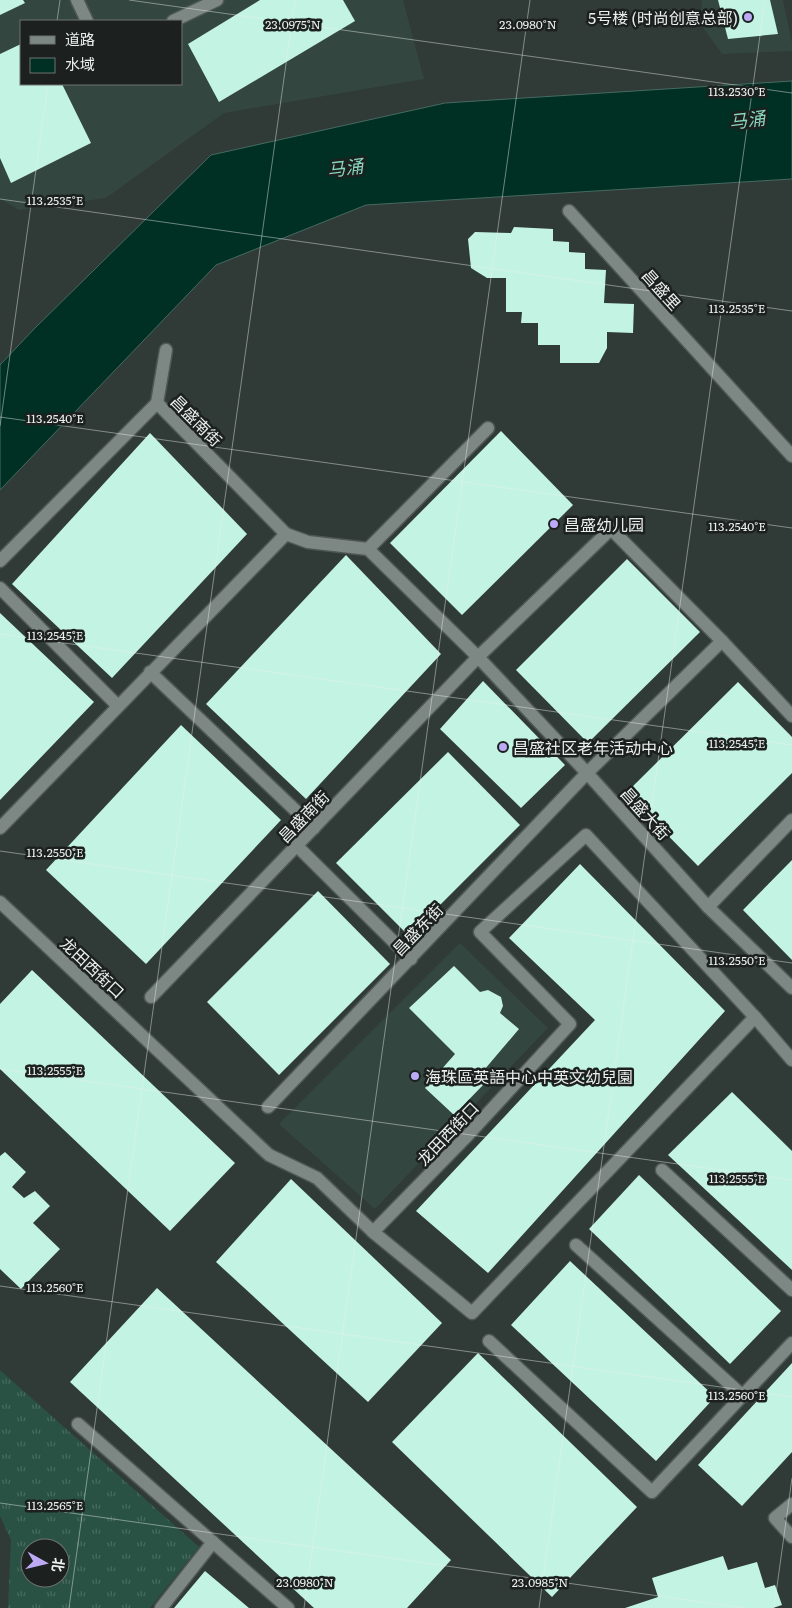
<svg xmlns="http://www.w3.org/2000/svg" width="792" height="1608" viewBox="0 0 792 1608" font-family="Literata,'Noto Sans SC',serif">
	<style>
		.built { fill: #344640; fill-rule: evenodd }
		.grass { fill: url(#grass-tufts); fill-rule: evenodd }
		.water { fill: #003024; stroke: #466a60 }
		.building { fill: #c3f4e3 }
		.lines { fill: none; stroke-linecap: round; stroke-linejoin: round }
		.lane-casing { stroke: #4f5854; stroke-width: 15 }
		.street-casing { stroke: #4f5854; stroke-width: 15 }
		.lane { stroke: #7d8884; stroke-width: 12 }
		.street { stroke: #7d8884; stroke-width: 12 }
		.ticks { fill: none; stroke: #eaf0ed; stroke-width: 1; stroke-opacity: 0.45 }
		.poi-dot { fill: #bcaaf5; stroke: #1c201f; stroke-width: 2 }
		.labels { text-anchor: middle; dominant-baseline: central; stroke-width: 5; stroke-linejoin: round; paint-order: stroke }
		.poi-label { font-size: 16px; fill: #eaf0ed; stroke: #1c201f; text-anchor: start }
		.street-label { font-size: 16px; fill: #eaf0ed; stroke: #1c201f }
		.water-label { font-size: 18px; font-style: italic; fill: #87d5bc; stroke: #1c201f }
		.ticks-label { font-size: 12px; text-anchor: middle; fill: #eaf0ed; stroke: #1c201f; stroke-width: 5; stroke-linejoin: round; paint-order: stroke }
	</style>
	<defs>
		<pattern id="grass-tufts" width="24" height="20" patternUnits="userSpaceOnUse" patternTransform="scale(1.25)"><rect width="24" height="20" fill="#295245"/><path d="M3 7l-1-3M5 7V3M7 7l1-3M15 17l-1-3M17 17v-4M19 17l1-3" fill="none" stroke="#486b60"/></pattern>
	</defs>
	<rect width="100%" height="100%" fill="#303a37"/>
	<g class="built">
		<path d="M0 0H403L424 79 224 113 106 198 19 210 0 199ZM21 21H181V84H21Z"/>
		<path d="M702 0H783L792 43V51L722 54 700 23Z"/>
		<path d="M460 943 548 1028 375 1209 279 1124Z"/>
	</g>
	<path class="grass" d="M0 1370 199 1547 150 1608H8L11 1540 0 1516ZM30 1548H60V1578H30Z"/>
	<path class="water" d="M792 81V179L366 205 216 265 0 490V365L34 329 211 155 445 103Z"/>
	<g class="building">
		<path d="M0 0H23L25 3 0 15Z"/>
		<path d="M260 0H343L355 21 219 102 188 44Z"/>
		<path d="M718 0H770L778 34 728 39Z"/>
		<path d="M21 44V84H62L91 143 11 183 0 158V54Z"/>
		<path d="M514 227 553 229V241L569 242V252L585 253V269L606 270 604 303 634 304 633 333 607 332V348L599 363H560V345H538V323H521L522 312H506V278H487L471 268 468 239 475 232 511 233Z"/>
		<path d="M501 431 573 505 462 615 390 543Z"/>
		<path d="M150 433 247 534 112 678 12 584Z"/>
		<path d="M346 555 441 654 306 799 206 704Z"/>
		<path d="M627 559 700 632 588 743 516 670Z"/>
		<path d="M0 613 94 702 0 800Z"/>
		<path d="M483 681 565 765 521 808 440 729Z"/>
		<path d="M738 682 792 737V773L698 866 626 793Z"/>
		<path d="M181 725 281 820 146 964 46 870Z"/>
		<path d="M448 752 520 825 409 936 336 863Z"/>
		<path d="M792 860V960L743 910Z"/>
		<path d="M580 864 725 1011 488 1273 416 1211 595 1020 509 938Z"/>
		<path d="M318 891 390 964 279 1075 207 1002Z"/>
		<path d="M454 966 480 992 488 990 501 997 503 1006 500 1013 519 1029 479 1076 485 1083 454 1115 425 1088 455 1054 409 1008Z"/>
		<path d="M32 970 235 1163 170 1231 0 1069V1004Z"/>
		<path d="M732 1092 792 1151V1270L668 1155Z"/>
		<path d="M5 1152 26 1172 12 1187 24 1198 35 1191 50 1206 33 1223 60 1249 21 1289 0 1269V1156Z"/>
		<path d="M639 1175 781 1311 730 1364 589 1229Z"/>
		<path d="M291 1179 442 1323 368 1402 216 1262Z"/>
		<path d="M570 1261 715 1397 656 1461 511 1325Z"/>
		<path d="M157 1288 451 1560 407 1608H314L70 1382Z"/>
		<path d="M478 1353 637 1507 552 1597 392 1442Z"/>
		<path d="M792 1363V1452L742 1506 698 1465Z"/>
		<path d="M723 1556 728 1570 757 1562 765 1588 775 1585 782 1605 773 1608H625L658 1597 652 1578Z"/>
		<path d="M205 1571 249 1608H174Z"/>
	</g>
	<g class="lines">
		<g class="lane-casing">
			<g id="lane">
				<path d="M77 0 87 21"/>
				<path d="M173 21 217 0"/>
				<path d="M569 211 792 456"/>
				<path d="M157 403 166 350"/>
				<path d="M368 549 488 428"/>
				<path d="M0 561 157 403 286 534"/>
				<path d="M0 588 118 706"/>
				<path d="M150 672 314 828"/>
				<path d="M0 828 286 534 308 542 368 549 478 657 587 773 708 907 792 988"/>
				<path d="M297 846 411 959"/>
				<path d="M0 902 269 1155 317 1178 373 1232 468 1135 570 1024 480 932 586 835 755 1017 792 1060"/>
				<path d="M708 907 792 820"/>
				<path d="M151 997 478 657"/>
				<path d="M268 1107 587 773 722 641"/>
				<path d="M662 1170 792 1290"/>
				<path d="M373 1232 472 1313 755 1017"/>
				<path d="M576 1245 743 1396"/>
				<path d="M489 1341 652 1492 792 1343"/>
				<path d="M78 1424 288 1608"/>
				<path d="M792 1504 775 1518 792 1537"/>
				<path d="M161 1608 213 1542"/>
			</g>
		</g>
		<g class="street-casing">
			<path id="street" d="M478 657 611 529 722 641 792 716"/>
		</g>
		<use href="#lane" class="lane"/>
		<use href="#street" class="street"/>
	</g>
	<path class="ticks" d="M129 0 792 93M57 21 60 0M0 199 792 311M0 417 792 528M0 426 48 84M0 634 792 745M0 851 792 963M0 1069 792 1180M0 1286 792 1397M0 1503 744 1608M69 1608 295 0M304 1608 530 0M539 1608 765 0M774 1608 792 1478"/>
	<g class="poi-dot">
		<circle cx="748" cy="17" r="5"/>
		<circle cx="554" cy="524" r="5"/>
		<circle cx="503" cy="747" r="5"/>
		<circle cx="415" cy="1076" r="5"/>
	</g>
	<g class="labels">
		<g class="poi-label">
			<text x="738" y="17" text-anchor="end">5号楼 (时尚创意总部)</text>
			<text x="564" y="524">昌盛幼儿园</text>
			<text x="513" y="747">昌盛社区老年活动中心</text>
			<text x="425" y="1076">海珠區英語中心中英文幼兒園</text>
		</g>
		<g class="street-label">
			<text transform="translate(662 289) rotate(48)">昌盛里</text>
			<text transform="translate(197 420) rotate(45)">昌盛南街</text>
			<text transform="translate(646 813) rotate(48)">昌盛大街</text>
			<text transform="translate(303 816) rotate(-46)">昌盛南街</text>
			<text transform="translate(417 929) rotate(-46)">昌盛东街</text>
			<text transform="translate(93 967) rotate(43)">龙田西街口</text>
			<text transform="translate(447 1133) rotate(-46)">龙田西街口</text>
		</g>
		<g class="water-label">
			<text transform="translate(747 119) rotate(-7)">马涌</text>
			<text transform="translate(345 167) rotate(-7)">马涌</text>
		</g>
	</g>
	<g class="ticks-label">
		<text x="293" y="29">23.0975°N</text>
		<text x="528" y="29">23.0980°N</text>
		<text x="737" y="96">113.2530°E</text>
		<text x="55" y="205">113.2535°E</text>
		<text x="737" y="313">113.2535°E</text>
		<text x="55" y="423">113.2540°E</text>
		<text x="737" y="531">113.2540°E</text>
		<text x="55" y="640">113.2545°E</text>
		<text x="737" y="748">113.2545°E</text>
		<text x="55" y="857">113.2550°E</text>
		<text x="737" y="965">113.2550°E</text>
		<text x="55" y="1075">113.2555°E</text>
		<text x="737" y="1183">113.2555°E</text>
		<text x="55" y="1292">113.2560°E</text>
		<text x="737" y="1400">113.2560°E</text>
		<text x="55" y="1510">113.2565°E</text>
		<text x="305" y="1587">23.0980°N</text>
		<text x="540" y="1587">23.0985°N</text>
	</g>
	<rect x="20" y="20" width="162" height="65" fill="#1c201f" stroke="#6e7371"/>
	<rect x="30" y="36" width="25" height="8" fill="#7d8884" stroke="#6e7371"/>
	<text x="65" y="45" font-size="15" fill="#eaf0ed">道路</text>
	<rect x="30" y="58" width="25" height="15" fill="#003024" stroke="#6e7371"/>
	<text x="65" y="70" font-size="15" fill="#eaf0ed">水域</text>
	<g transform="translate(45 1563) rotate(98)"><circle r="24" fill="#1c201f" stroke="#6e7371"/>
	<path d="M0-4L9 19L0 12L-9 19Z" fill="#bcaaf5"/>
	<text y="-8" font-size="14" font-weight="bold" text-anchor="middle" fill="#eaf0ed">北</text>
	</g>
</svg>
